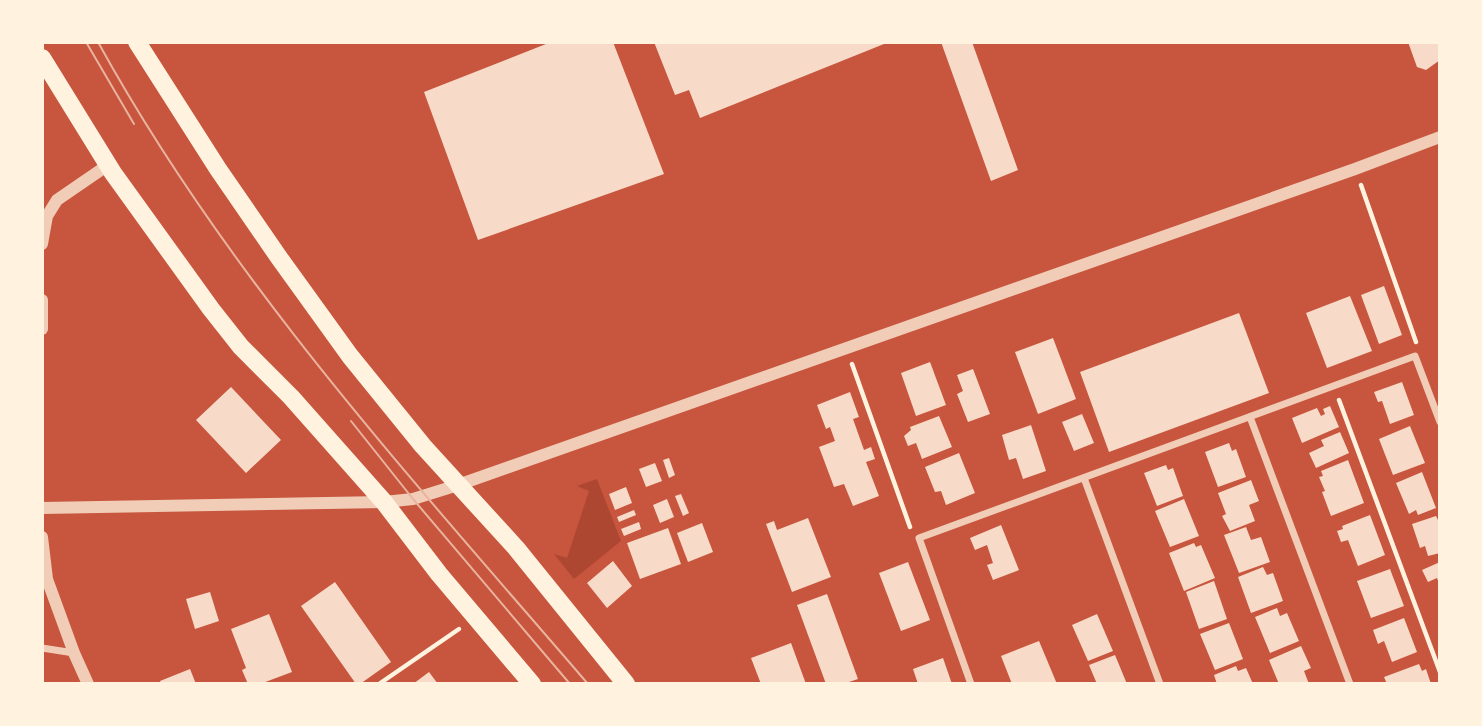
<svg xmlns="http://www.w3.org/2000/svg" width="1482" height="726" viewBox="0 0 1482 726" font-family="'Titillium Web',sans-serif">
	<style>
		.green { fill: #ae4732 }
		.building { fill: #f7dbc8 }
		.lines { fill: none; stroke-linecap: round; stroke-linejoin: round }
		.path { stroke: #fff3e0; stroke-width: 4.5 }
		.minor { stroke: #f1ccb7; stroke-width: 7 }
		.tertiary { stroke: #f1ccb7; stroke-width: 12 }
		.primary { stroke: #fff3e0; stroke-width: 18 }
		.tram { stroke: #e9b49f; stroke-width: 2 }
	</style>
	<rect width="100%" height="100%" fill="#c8553d"/>
	<path class="green" d="M597 479 621 541 574 579 554 554 567 558 589 491 577 486Z"/>
	<g class="building">
		<path d="M551 42H613L664 174 478 240 424 92Z"/>
		<path d="M654 42H889L700 118 689 90 675 95Z"/>
		<path d="M941 42H972L1018 170 991 181Z"/>
		<path d="M1408 42H1440V60L1426 70 1417 67Z"/>
		<path d="M1384 286 1402 335 1379 344 1361 295Z"/>
		<path d="M1350 296 1372 351 1327 368 1306 313Z"/>
		<path d="M1239 313 1269 393 1109 452 1080 372Z"/>
		<path d="M1053 338 1076 399 1038 414 1015 352Z"/>
		<path d="M930 362 946 405 916 416 901 373Z"/>
		<path d="M973 369 990 414 968 422 957 394 963 391 957 375Z"/>
		<path d="M1402 382 1414 415 1390 424 1382 401 1378 402 1374 392Z"/>
		<path d="M231 387 281 440 246 473 196 420Z"/>
		<path d="M850 392 859 417 853 419 864 450 871 447 875 459 866 462 879 496 853 506 844 484 834 487 819 447 835 441 830 427 826 429 817 405Z"/>
		<path d="M1330 406 1339 427 1302 443 1292 418 1317 408 1321 416 1325 414 1323 409Z"/>
		<path d="M1082 414 1094 443 1074 451 1062 422Z"/>
		<path d="M939 416 952 447 922 459 916 443 908 446 904 436 911 430 910 427Z"/>
		<path d="M1031 425 1046 471 1023 479 1016 458 1009 460 1002 435Z"/>
		<path d="M1410 426 1425 463 1393 475 1379 439Z"/>
		<path d="M1340 432 1349 453 1316 468 1309 453 1324 446 1321 440Z"/>
		<path d="M1229 443 1232 451 1236 449 1246 477 1218 487 1205 452Z"/>
		<path d="M959 453 975 493 946 505 941 491 935 492 925 467Z"/>
		<path d="M669 458 675 475 669 478 663 460Z"/>
		<path d="M1348 460 1364 503 1331 516 1322 492 1325 491 1319 477 1323 476 1321 471Z"/>
		<path d="M655 463 662 481 646 487 639 469Z"/>
		<path d="M1166 465 1168 470 1173 468 1183 496 1157 506 1144 473Z"/>
		<path d="M1422 472 1436 508 1418 515 1416 510 1409 514 1396 483Z"/>
		<path d="M1251 480 1259 501 1249 505 1255 521 1230 531 1222 516 1226 514 1218 493Z"/>
		<path d="M626 487 632 503 615 510 609 494Z"/>
		<path d="M681 494 689 513 683 516 675 496Z"/>
		<path d="M667 499 674 517 660 523 653 505Z"/>
		<path d="M1184 499 1199 536 1170 547 1155 511Z"/>
		<path d="M634 510 636 515 619 522 617 517Z"/>
		<path d="M1370 515 1385 555 1358 566 1348 540 1341 542 1337 531 1343 529 1342 526Z"/>
		<path d="M1436 516 1440 524V553L1428 556 1425 546 1420 548 1412 524Z"/>
		<path d="M808 518 831 577 792 592 766 524 774 521 777 530Z"/>
		<path d="M639 522 641 529 624 536 621 529Z"/>
		<path d="M702 523 713 552 688 562 677 533Z"/>
		<path d="M1001 525 1019 570 993 580 987 565 993 563 987 545 975 550 970 538Z"/>
		<path d="M1246 527 1251 540 1261 537 1270 562 1239 573 1224 535Z"/>
		<path d="M668 528 681 564 640 579 627 543Z"/>
		<path d="M1194 543 1196 547 1201 545 1215 578 1184 591 1169 553Z"/>
		<path d="M613 561 632 586 607 608 587 583Z"/>
		<path d="M908 562 930 620 901 631 879 573Z"/>
		<path d="M1440 562V586L1437 578 1428 582 1422 570Z"/>
		<path d="M1263 567 1267 575 1273 573 1283 601 1251 613 1238 577Z"/>
		<path d="M1390 569 1404 606 1371 618 1357 581Z"/>
		<path d="M1214 581 1227 619 1199 629 1186 592Z"/>
		<path d="M335 582 391 662 360 684H356L301 606Z"/>
		<path d="M210 592 219 621 195 629 186 599Z"/>
		<path d="M827 594 858 679 843 684H826L797 605Z"/>
		<path d="M1277 608 1280 616 1287 613 1299 641 1270 653 1255 617Z"/>
		<path d="M269 614 292 672 260 684H248L242 670 246 668 231 629Z"/>
		<path d="M1097 614 1113 651 1088 661 1072 625Z"/>
		<path d="M1404 618 1417 652 1392 662 1384 641 1378 644 1373 630Z"/>
		<path d="M1229 623 1243 659 1215 670 1200 634Z"/>
		<path d="M1039 641 1057 684H1012L1001 656Z"/>
		<path d="M791 643 806 684H761L751 658Z"/>
		<path d="M1301 646 1311 668 1304 671 1309 684H1279L1269 660Z"/>
		<path d="M1115 655 1127 684H1097L1089 665Z"/>
		<path d="M943 658 952 684H918L913 669Z"/>
		<path d="M1419 664 1422 671 1426 669 1431 684H1387L1384 677Z"/>
		<path d="M1236 666 1238 671 1246 668 1253 684H1217L1214 675Z"/>
		<path d="M190 669 196 684H161L160 681Z"/>
		<path d="M429 672 438 684H413Z"/>
	</g>
	<g class="lines">
		<g class="path">
			<path d="M1361 185 1416 342"/>
			<path d="M852 364 910 527"/>
			<path d="M1339 400 1440 672"/>
			<path d="M379 684 459 629"/>
		</g>
		<g class="minor">
			<path d="M1250 417 1350 684"/>
			<path d="M1084 478 1160 684"/>
			<path d="M42 648 74 653"/>
			<path d="M971 684 919 538 1415 356 1440 422"/>
		</g>
		<g class="tertiary">
			<path d="M42 244 47 216 57 200 108 165"/>
			<path d="M42 300V329"/>
			<path d="M42 508 384 502 413 499 458 485 1355 169 1440 137"/>
			<path d="M42 537 47 579 74 653 88 684"/>
		</g>
		<g class="primary">
			<path d="M137 42 218 169 280 259 350 356 423 446 516 548 626 684"/>
			<path d="M42 58 113 173 211 309 241 347 291 397 384 502 439 574 532 684"/>
		</g>
		<g class="tram">
			<path d="M86 42 134 124"/>
			<path d="M98 42C228 279 413 480 588 684"/>
			<path d="M351 421 413 499 570 684"/>
		</g>
	</g>
	<rect width="1482" height="726" fill="none" stroke="#fff3e0" stroke-width="88"/>
</svg>
